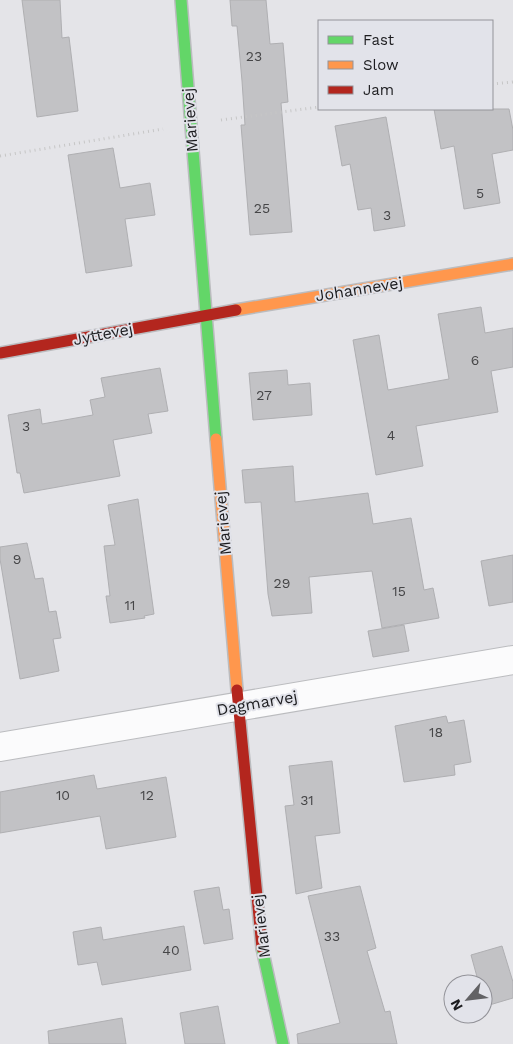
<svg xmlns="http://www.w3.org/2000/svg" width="513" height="1044" viewBox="0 0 513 1044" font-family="'Work Sans',sans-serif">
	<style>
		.building { fill: #c2c2c5; stroke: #afafb2 }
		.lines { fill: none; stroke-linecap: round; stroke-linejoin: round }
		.street-casing { stroke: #bbbcbf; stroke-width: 30 }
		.fast-casing { stroke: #bbbcbf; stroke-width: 14 }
		.slow-casing { stroke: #bbbcbf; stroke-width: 14 }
		.jam-casing { stroke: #bbbcbf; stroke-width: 14 }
		.path { stroke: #c6c6c6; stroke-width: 3; stroke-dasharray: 1 4; stroke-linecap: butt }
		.street { stroke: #fbfbfc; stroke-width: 28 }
		.fast { stroke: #63d668; stroke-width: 11 }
		.slow { stroke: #ff974d; stroke-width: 11 }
		.jam { stroke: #b3261e; stroke-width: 11 }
		.labels { text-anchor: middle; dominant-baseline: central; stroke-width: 4; stroke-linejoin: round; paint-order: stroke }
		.number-label { font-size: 14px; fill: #464648 }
		.street-label { font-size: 16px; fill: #1c1c1f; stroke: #e2e3ea }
	</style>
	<rect width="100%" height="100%" fill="#e4e4e8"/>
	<g class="building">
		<path d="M22 0H60L62 38 69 37 78 111 37 117Z"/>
		<path d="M230 0H266L270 44 283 43 288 102 281 103 292 232 250 235 241 125H245L242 81 237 26H232Z"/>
		<path d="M434 109H509L513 130V150L492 154 500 203 464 209 454 146 441 149Z"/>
		<path d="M386 117 405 226 374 231 371 208 358 210 350 164 342 166 335 126Z"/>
		<path d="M113 148 120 188 150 183 155 215 125 219 132 266 86 273 68 155Z"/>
		<path d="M481 307 485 333 513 328V367L491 371 498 412 416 426 423 466 376 475 353 340 379 335 388 390 449 379 438 314Z"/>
		<path d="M160 368 168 411 148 414 152 433 113 440 120 476 24 493 20 473H17L8 415 40 409 42 424 93 415 90 400 105 397 101 378Z"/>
		<path d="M287 370 288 385 310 383 312 415 253 420 249 373Z"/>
		<path d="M293 466 295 502 368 493 373 524 411 518 424 590 433 588 439 618 382 628 372 571 309 577 312 613 272 616 268 594 261 502 245 503 242 470Z"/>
		<path d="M138 499 154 614 144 616 145 618 110 623 106 596H110L104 546 115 545 108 505Z"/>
		<path d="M27 543 35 579 43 578 49 612 56 611 61 638 53 639 59 671 20 679 0 559V547Z"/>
		<path d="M513 555V602L489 606 481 561Z"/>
		<path d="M404 625 409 651 373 657 368 631Z"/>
		<path d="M446 716 448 723 464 720 471 762 454 765 455 775 404 782 395 726Z"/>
		<path d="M332 761 340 833 315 836 322 888 296 894 285 806 294 805 289 766Z"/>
		<path d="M94 775 97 789 166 777 176 837 106 849 100 816 0 833V792Z"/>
		<path d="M360 886 376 948 367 951 385 1012 390 1011 397 1044H298L297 1034 340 1023 308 896Z"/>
		<path d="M219 887 223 910 229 909 233 939 204 944 194 891Z"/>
		<path d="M184 926 191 970 102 985 97 962 78 965 73 932 101 927 103 940Z"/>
		<path d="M502 946 513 982V998L486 1006 483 997V984H479L471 955Z"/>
		<path d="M218 1006 225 1044H185L180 1013Z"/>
		<path d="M122 1018 126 1044H49L48 1031Z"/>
	</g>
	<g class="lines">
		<g class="street-casing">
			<path id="street" d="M0 747 513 660"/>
		</g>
		<g class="fast-casing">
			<g id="fast">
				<path d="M181 0 216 439"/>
				<path d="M262 948 283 1044"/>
			</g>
		</g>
		<g class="slow-casing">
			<g id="slow">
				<path d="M236 310 513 264"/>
				<path d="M216 439 237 690"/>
			</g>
		</g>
		<g class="jam-casing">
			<g id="jam">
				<path d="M0 353 236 310"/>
				<path d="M237 690 262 948"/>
			</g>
		</g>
		<g class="path">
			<path d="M492 84 513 82"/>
			<path d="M221 120 319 107"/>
			<path d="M0 156 163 129"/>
		</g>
		<use href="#street" class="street"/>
		<use href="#fast" class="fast"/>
		<use href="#slow" class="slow"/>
		<use href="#jam" class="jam"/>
	</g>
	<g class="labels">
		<g class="number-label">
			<text x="254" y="56">23</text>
			<text x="480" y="193">5</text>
			<text x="262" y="208">25</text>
			<text x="387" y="215">3</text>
			<text x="475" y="360">6</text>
			<text x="264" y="395">27</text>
			<text x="26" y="426">3</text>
			<text x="391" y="435">4</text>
			<text x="17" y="559">9</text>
			<text x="282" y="583">29</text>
			<text x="399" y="591">15</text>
			<text x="130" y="605">11</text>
			<text x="436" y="732">18</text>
			<text x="63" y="795">10</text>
			<text x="147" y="795">12</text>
			<text x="307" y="800">31</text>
			<text x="332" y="936">33</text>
			<text x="171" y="950">40</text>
		</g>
		<g class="street-label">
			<text transform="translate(190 120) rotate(-94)">Marievej</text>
			<text transform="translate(359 289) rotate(-9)">Johannevej</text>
			<text transform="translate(103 334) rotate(-11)">Jyttevej</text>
			<text transform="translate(223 523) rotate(-95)">Marievej</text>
			<text transform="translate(257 703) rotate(-10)">Dagmarvej</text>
			<text transform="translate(261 926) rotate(-97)">Marievej</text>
		</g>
	</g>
	<rect x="318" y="20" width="175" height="90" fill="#e2e3ea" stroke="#939399"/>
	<rect x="328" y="36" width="25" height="8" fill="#63d668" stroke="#939399"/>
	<text x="363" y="45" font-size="15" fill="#1c1c1f">Fast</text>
	<rect x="328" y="61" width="25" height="8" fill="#ff974d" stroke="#939399"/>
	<text x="363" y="70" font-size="15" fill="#1c1c1f">Slow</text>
	<rect x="328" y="86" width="25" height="8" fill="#b3261e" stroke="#939399"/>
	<text x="363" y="95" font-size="15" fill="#1c1c1f">Jam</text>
	<g transform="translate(468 999) rotate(242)"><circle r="24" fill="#e2e3ea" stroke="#939399"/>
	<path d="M0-4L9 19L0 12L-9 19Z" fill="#626265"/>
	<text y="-8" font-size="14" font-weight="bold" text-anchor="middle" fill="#1c1c1f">N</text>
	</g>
</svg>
